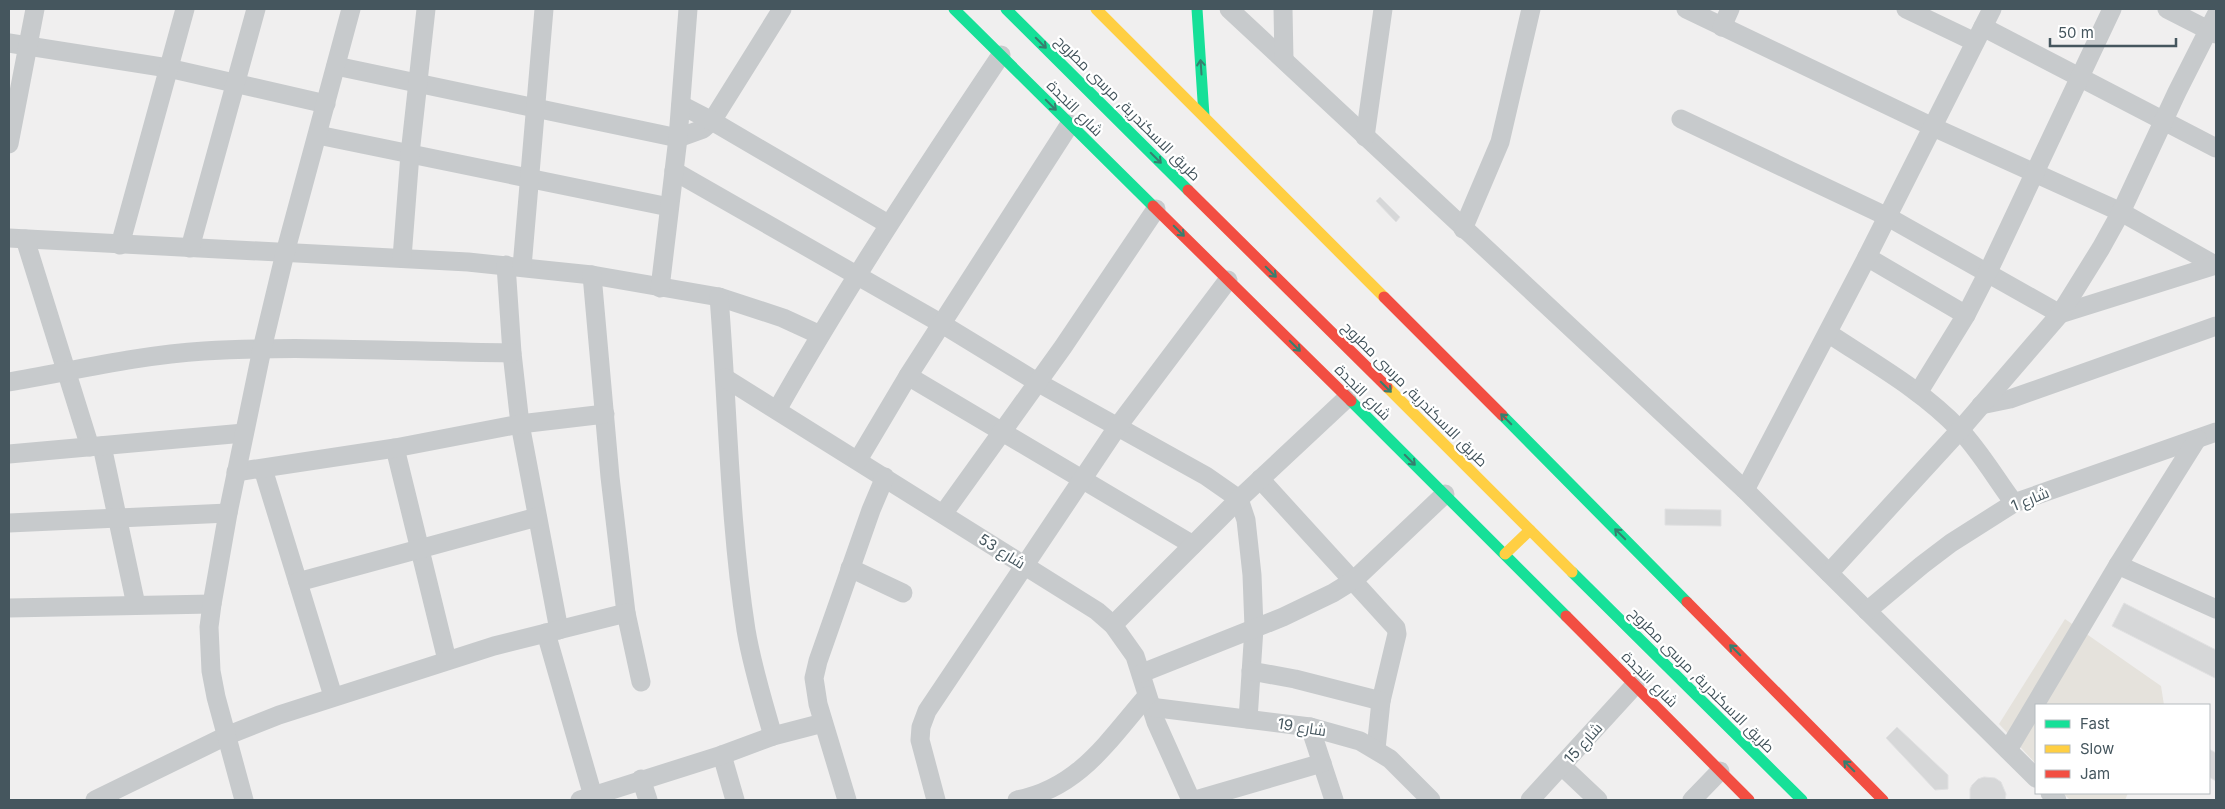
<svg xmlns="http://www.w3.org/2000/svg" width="2225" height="809" viewBox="0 0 2225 809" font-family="Inter,Cairo,sans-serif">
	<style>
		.commercial { fill: #e5e2dc }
		.building { fill: #d6d7d8; stroke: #e1e1e2 }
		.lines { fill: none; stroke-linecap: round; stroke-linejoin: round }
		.street { stroke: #c7cacc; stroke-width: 19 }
		.fast { stroke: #16e098; stroke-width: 11 }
		.slow { stroke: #ffcf43; stroke-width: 11 }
		.jam { stroke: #f24e42; stroke-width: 11 }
		.oneway { stroke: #377f6f }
		.labels { text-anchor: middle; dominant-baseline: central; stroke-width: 4.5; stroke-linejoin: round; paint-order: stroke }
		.street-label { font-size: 15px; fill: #45565e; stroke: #fff }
	</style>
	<rect width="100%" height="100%" fill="#f0efef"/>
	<g class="commercial">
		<path d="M2065 619 2161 686 2164 705H2036V764L1999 724Z"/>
		<path d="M2063 793H2128L2125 800H2070Z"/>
	</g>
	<g class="building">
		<path d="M1380 197 1400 217 1396 222 1376 201Z"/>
		<path d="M1665 509 1721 510V526L1665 525Z"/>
		<path d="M2124 603 2216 650 2215 678 2112 626Z"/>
		<path d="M1897 727 1948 775V789L1935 790 1886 738Z"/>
		<path d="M2209 749 2216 753V781L2209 777Z"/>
		<path d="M1984 777 1995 778 2001 782 2006 794 2005 800H1970V789L1972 785 1978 779Z"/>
	</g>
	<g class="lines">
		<g class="street">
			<path d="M1229 9 1745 490 2036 778"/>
			<path d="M1283 9 1284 60"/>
			<path d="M1686 9 1933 127 2121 212 2215 265"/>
			<path d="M1906 9 1975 42"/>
			<path d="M2167 9 2216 34"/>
			<path d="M1722 27 1730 9"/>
			<path d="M1983 27 2216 148"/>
			<path d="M9 43 168 68 326 104"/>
			<path d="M336 66 678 138 703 129 712 121 782 9"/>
			<path d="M681 105 712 121 888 224"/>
			<path d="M1681 119 1888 217 2060 314 2216 265"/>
			<path d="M318 135 669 207"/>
			<path d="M1365 137 1383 9"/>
			<path d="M9 144 35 9"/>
			<path d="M674 171 942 324 1037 382 1206 476 1239 499 1246 520 1252 575 1254 628 1248 719"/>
			<path d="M1463 229 1500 142 1531 9"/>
			<path d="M9 238 468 262 592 275 719 297 783 318 820 335"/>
			<path d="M25 239 90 447"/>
			<path d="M120 245 185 9"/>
			<path d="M190 248 256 9"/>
			<path d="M1867 257 1966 315"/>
			<path d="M402 258 410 154 426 9"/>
			<path d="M506 265 512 353 520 424 559 630"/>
			<path d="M522 267 544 9"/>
			<path d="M592 275 610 477 626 613 641 682"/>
			<path d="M660 288 678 138 688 9"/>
			<path d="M719 297C728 408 729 520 746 630 752 666 763 701 773 736"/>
			<path d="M1828 333C1873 363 1922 390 1959 429 1980 451 1996 479 2014 503"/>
			<path d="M908 376 1193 545"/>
			<path d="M725 378 1097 611 1113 625 1135 656 1156 722 1191 800"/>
			<path d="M9 382C73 371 139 355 204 351 306 345 410 352 512 353"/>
			<path d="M1918 393 1966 315 1987 274 2112 9"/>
			<path d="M1981 405 2010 399 2216 326"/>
			<path d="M777 410C846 288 923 171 1001 55"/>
			<path d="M102 446 136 605"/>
			<path d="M395 448 447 660"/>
			<path d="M9 454 244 433"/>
			<path d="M858 460 908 376 1070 124"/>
			<path d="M263 469 333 696"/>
			<path d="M236 472 395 448 520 424 605 414"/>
			<path d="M1260 479 1396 628 1397 634 1381 701 1376 749"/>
			<path d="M1745 490 1867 257 1992 9"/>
			<path d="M943 514 1063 347 1156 209"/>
			<path d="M9 523 228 513"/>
			<path d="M2118 565 2216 609"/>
			<path d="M850 568 903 593"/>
			<path d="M1829 573 1960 430 2060 314 2101 248 2121 212 2177 92 2216 15"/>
			<path d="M298 582 537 517"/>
			<path d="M9 608 212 604"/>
			<path d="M1867 611 1922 565 1951 543 2014 503 2216 432"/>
			<path d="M1113 625 1239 499 1347 398"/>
			<path d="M546 633 593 796"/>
			<path d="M1251 671 1295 679 1381 701"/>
			<path d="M1142 673 1283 617 1333 593 1354 580 1445 494"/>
			<path d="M1150 707 1310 727 1360 741 1390 759 1431 800"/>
			<path d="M1310 727 1334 800"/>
			<path d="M2008 750 2118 565 2197 439"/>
			<path d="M722 755 735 800"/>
			<path d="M1562 766 1598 800"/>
			<path d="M641 779 648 800"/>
			<path d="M2050 793 2057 800"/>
			<path d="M95 800 226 736 279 715 494 646 626 613"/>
			<path d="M244 800 216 697 211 671 209 627 212 604 228 513 262 349 285 253 351 9"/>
			<path d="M580 800 722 755 773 736 823 723"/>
			<path d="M847 800 818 704 814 678 818 661 871 510 885 477"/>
			<path d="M936 800 920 740 921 727 927 711 1118 426 1228 280"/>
			<path d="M1017 800C1079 788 1108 741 1147 696"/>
			<path d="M1195 800 1322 763"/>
			<path d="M1530 800 1635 685"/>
			<path d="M1692 800 1720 771"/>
		</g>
		<g class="fast">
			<path d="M954 9 1153 206"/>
			<path d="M1006 9 1188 190"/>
			<path d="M1197 9 1204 116"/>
			<path d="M1351 401 1566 616"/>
			<path d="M1502 415 1687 602"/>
			<path d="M1572 572 1802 800"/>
		</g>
		<g class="slow">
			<path d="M1096 9 1384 297"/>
			<path d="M1387 387 1572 572"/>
			<path d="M1505 554 1530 530"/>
		</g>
		<g class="jam">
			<path d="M1188 190 1387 387"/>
			<path d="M1153 206 1351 401"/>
			<path d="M1384 297 1502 415"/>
			<path d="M1687 602 1883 800"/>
			<path d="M1566 616 1749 800"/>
		</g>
	</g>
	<defs><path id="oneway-shaft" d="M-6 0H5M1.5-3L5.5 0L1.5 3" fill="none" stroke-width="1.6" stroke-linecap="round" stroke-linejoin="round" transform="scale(1.25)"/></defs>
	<g class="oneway">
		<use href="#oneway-shaft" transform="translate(1041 43) rotate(45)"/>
		<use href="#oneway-shaft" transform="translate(1201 67) rotate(-94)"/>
		<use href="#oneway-shaft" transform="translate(1051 105) rotate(45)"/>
		<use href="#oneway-shaft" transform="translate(1156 158) rotate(45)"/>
		<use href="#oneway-shaft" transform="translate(1179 231) rotate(45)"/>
		<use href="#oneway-shaft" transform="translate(1271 272) rotate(45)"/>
		<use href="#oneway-shaft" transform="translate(1295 346) rotate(45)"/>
		<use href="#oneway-shaft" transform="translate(1386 387) rotate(45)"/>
		<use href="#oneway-shaft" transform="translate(1506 419) rotate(-135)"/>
		<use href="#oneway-shaft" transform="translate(1410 460) rotate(45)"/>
		<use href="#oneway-shaft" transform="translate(1620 534) rotate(-135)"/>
		<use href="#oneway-shaft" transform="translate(1735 650) rotate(-135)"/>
		<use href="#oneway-shaft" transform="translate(1849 766) rotate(-135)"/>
	</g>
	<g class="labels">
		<g class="street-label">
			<text transform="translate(1075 108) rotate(45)">شارع النجدة</text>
			<text transform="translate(1128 108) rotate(45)">طريق الاسكندرية, مرسى مطروح</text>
			<text transform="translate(1363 392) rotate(45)">شارع النجدة</text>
			<text transform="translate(1415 394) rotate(45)">طريق الاسكندرية, مرسى مطروح</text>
			<text transform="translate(2030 499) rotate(-22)">شارع 1</text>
			<text transform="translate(1002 551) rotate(32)">شارع 53</text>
			<text transform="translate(1650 679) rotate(45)">شارع النجدة</text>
			<text transform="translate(1702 680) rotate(45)">طريق الاسكندرية, مرسى مطروح</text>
			<text transform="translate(1302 727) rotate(9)">شارع 19</text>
			<text transform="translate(1583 743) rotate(-48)">شارع 15</text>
		</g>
	</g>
	<rect width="2225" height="809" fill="none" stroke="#45565e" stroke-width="20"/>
	<rect x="2035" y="704" width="175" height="90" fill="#ffffff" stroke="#b5bbbf"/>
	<rect x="2045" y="720" width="25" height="8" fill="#16e098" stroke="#b5bbbf"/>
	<text x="2080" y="729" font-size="15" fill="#45565e">Fast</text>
	<rect x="2045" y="745" width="25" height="8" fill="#ffcf43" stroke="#b5bbbf"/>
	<text x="2080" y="754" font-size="15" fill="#45565e">Slow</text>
	<rect x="2045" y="770" width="25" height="8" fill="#f24e42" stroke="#b5bbbf"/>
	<text x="2080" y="779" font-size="15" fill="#45565e">Jam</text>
	<path d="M2050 38v8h126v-8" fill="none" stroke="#45565e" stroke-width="2.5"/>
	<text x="2058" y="38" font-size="15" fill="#45565e" stroke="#ffffff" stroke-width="4" paint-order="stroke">50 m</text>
</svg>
